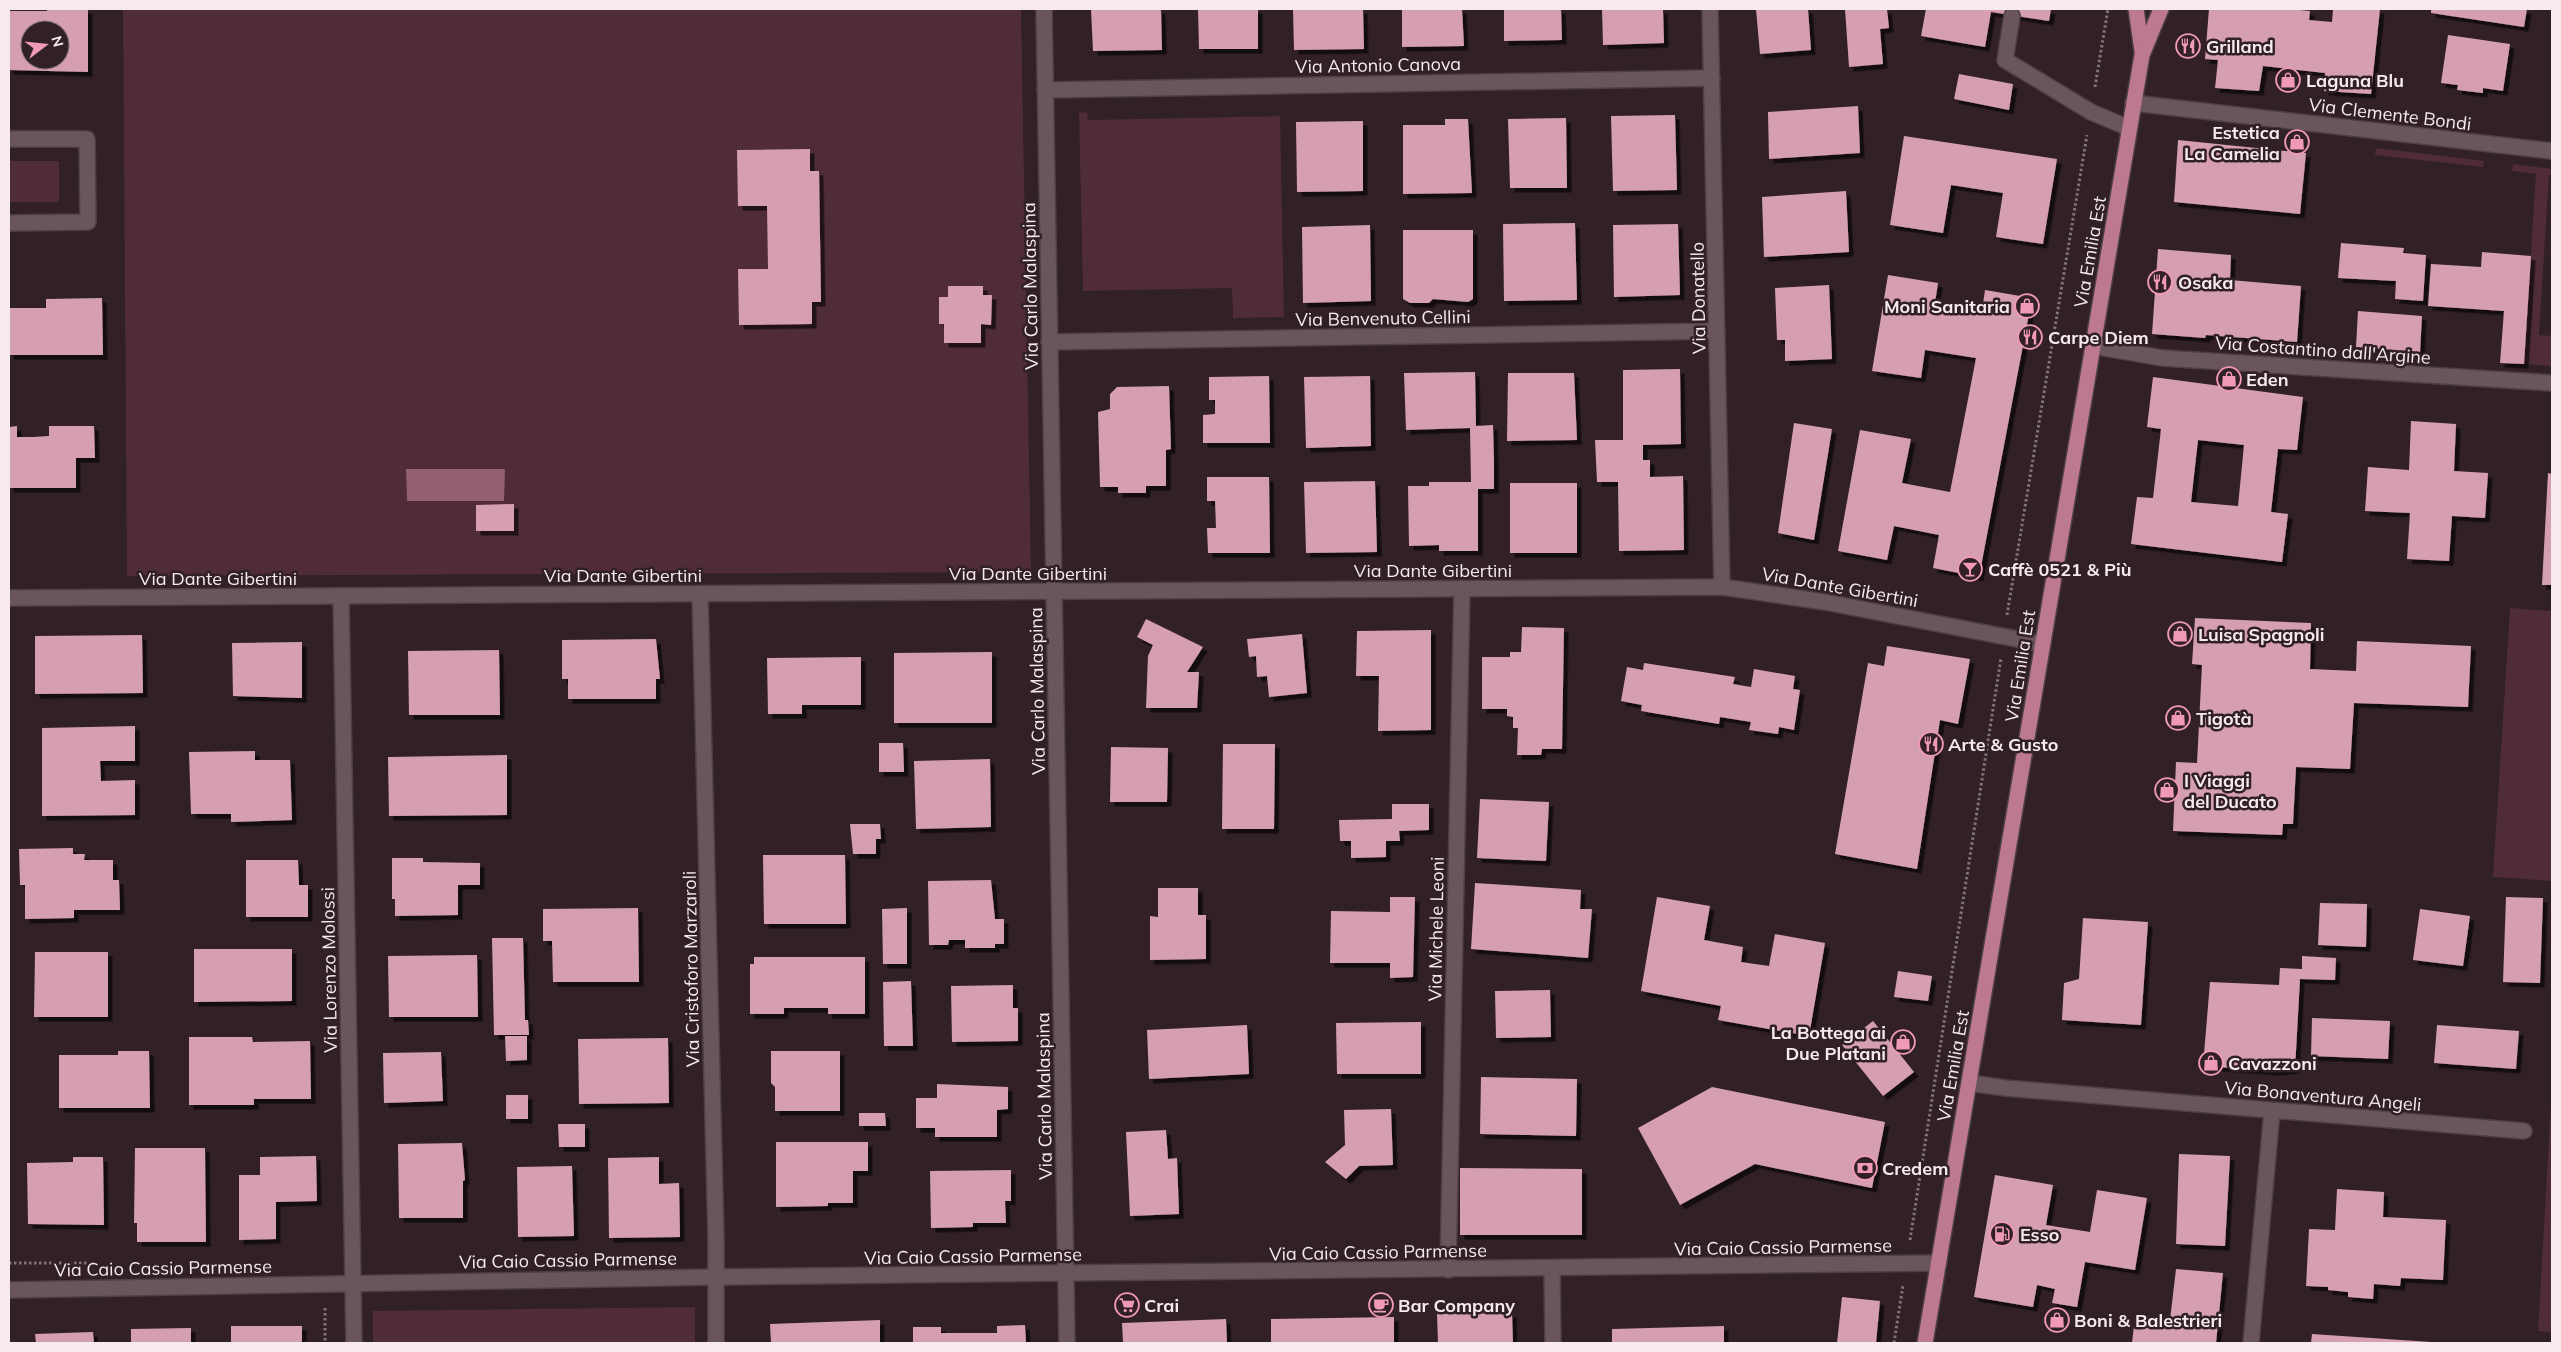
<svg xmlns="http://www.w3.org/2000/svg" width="2561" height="1352" viewBox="0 0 2561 1352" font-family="Mulish,sans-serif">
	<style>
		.green { fill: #4f2c37 }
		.water { fill: #92606f }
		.building { fill: #d69faf; fill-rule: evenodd; filter: url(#shadow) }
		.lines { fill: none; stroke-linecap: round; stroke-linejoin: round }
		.minor-casing { stroke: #4d3f44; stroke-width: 18 }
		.major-casing { stroke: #4d3f44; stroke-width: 18 }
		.path { stroke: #827377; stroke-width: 3; stroke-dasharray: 2.5 2.5; stroke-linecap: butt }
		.minor { stroke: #69555a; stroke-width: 15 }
		.major { stroke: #bd798f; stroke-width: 15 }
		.labels { text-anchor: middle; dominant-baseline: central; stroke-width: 5; stroke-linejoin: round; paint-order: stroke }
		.poi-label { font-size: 18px; font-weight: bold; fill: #f6eaed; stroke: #312025; text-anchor: start }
		.street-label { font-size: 18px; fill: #f6eaed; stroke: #312025 }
	</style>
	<defs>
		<filter id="shadow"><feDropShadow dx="4.5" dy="4.5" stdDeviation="0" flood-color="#0009"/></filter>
	</defs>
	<rect width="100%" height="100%" fill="#312025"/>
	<g class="green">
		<path d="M123 9H1021L1031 572 127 576Z"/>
		<path d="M1087 112 1088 120 1280 116 1284 317 1233 318 1232 288 1083 291 1079 113Z"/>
		<path d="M2376 148 2484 161 2483 167 2375 155Z"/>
		<rect x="9" y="161" width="50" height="41"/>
		<path d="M2513 164 2552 169V175H2549L2539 335 2552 336V366L2524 364 2536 174 2512 171Z"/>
		<path d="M2510 608 2552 611V881L2493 877Z"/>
		<path d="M2552 1086V1332L2538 1331Z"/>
		<path d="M695 1307V1343H373V1311Z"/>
	</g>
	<path class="water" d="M406 469H505L504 501H407Z"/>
	<g class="building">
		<path d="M47 9H88V72L9 70V11H47ZM30 30H60V60H30Z"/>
		<path d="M1091 9H1161L1162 50 1093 51Z"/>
		<path d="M1198 9H1258V49H1199Z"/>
		<path d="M1293 9H1363L1364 49 1294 50Z"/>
		<path d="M1402 9H1462L1464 46 1402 47Z"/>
		<path d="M1504 9H1561L1562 40 1504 41Z"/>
		<path d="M1602 9H1663L1664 43 1603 45Z"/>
		<path d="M1756 9H1808L1811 50 1760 54Z"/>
		<path d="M1845 9H1887L1889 28 1880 29 1883 64 1849 67Z"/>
		<path d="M1926 9H2051L2049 21 1991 12 1985 47 1921 36Z"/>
		<path d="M2209 9H2289L2310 11 2309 20 2332 22 2333 9H2380L2371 94 2324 91 2325 73 2263 66 2259 91 2215 88 2218 60 2205 59Z"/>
		<path d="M2431 9H2527L2524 27 2431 13Z"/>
		<path d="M2448 35 2510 44 2503 91 2483 88V93L2457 90 2458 85 2441 83Z"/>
		<path d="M1959 74 2013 84 2009 110 1954 99Z"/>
		<path d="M1858 106 1860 153 1769 159 1768 112Z"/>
		<path d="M1675 115 1677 190 1613 191 1611 116Z"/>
		<path d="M1566 118 1567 188H1510L1508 119Z"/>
		<path d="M1445 119H1468L1472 193 1403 194V125H1445Z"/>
		<path d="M1363 121V191L1297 192 1296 122Z"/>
		<path d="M1904 136 2057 159 2043 244 1996 237 2003 193 1951 185 1943 233 1890 225Z"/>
		<path d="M2178 140 2306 153 2300 214 2174 202Z"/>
		<path d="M810 149V171H819L821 302H812V324L739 325 738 269H768L767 206H738L737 150Z"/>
		<path d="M1846 191 1849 252 1764 257 1762 197Z"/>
		<path d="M1575 223 1577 300 1504 301 1503 224Z"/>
		<path d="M1678 224 1680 295 1614 297 1613 225Z"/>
		<path d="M1370 225 1371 301 1303 303 1302 227Z"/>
		<path d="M1403 230H1473V299L1468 302 1433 299 1429 303H1410L1403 299Z"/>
		<path d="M2341 243 2404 248 2403 253 2426 255 2423 301 2395 299 2396 281 2338 278Z"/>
		<path d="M2158 249 2231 255 2230 280 2301 286 2297 342 2206 335 2205 338 2152 334Z"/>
		<path d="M2482 252 2531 256 2524 364 2500 363 2504 311 2428 306 2431 264 2481 267Z"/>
		<path d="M1888 275 1938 283 1935 303 1982 311 1985 290 2032 298 1979 577 1933 568 1939 535 1894 526 1887 560 1838 551 1860 430 1911 439 1902 483 1950 492 1976 358 1925 350 1921 378 1872 371Z"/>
		<path d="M1829 285 1832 359 1785 361V340H1777L1775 288Z"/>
		<path d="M948 286H983V295H992L991 325 981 324V343H944V324H939V297H948Z"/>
		<path d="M102 298 103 355H9V308H46V299Z"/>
		<path d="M2358 311 2422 316 2420 352 2356 347Z"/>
		<path d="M1680 369 1681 444 1643 445V460H1650V477L1683 476 1684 550 1619 551 1618 482H1597L1595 440H1623V370Z"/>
		<path d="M1475 372 1476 426 1493 425 1494 462V489H1478V551H1439V545L1409 546 1408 486H1429V482H1471L1470 428 1406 430 1404 373Z"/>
		<path d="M1508 373H1574L1577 440 1507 441Z"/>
		<path d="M1269 376 1270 443H1203V415L1215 414V400H1209V377Z"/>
		<path d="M1370 376 1371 446 1306 448 1304 377Z"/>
		<path d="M2153 377 2303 397 2297 450 2278 449 2271 512 2288 514 2282 562 2131 544 2137 497 2153 498 2161 429 2147 427ZM2198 440 2244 445 2238 506 2191 502Z"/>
		<path d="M1169 386 1171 449 1166 450V486H1146V493H1118V487H1100L1098 412 1110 409V394L1117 387Z"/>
		<path d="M2411 421 2456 424 2454 471 2488 473 2485 518 2452 516 2449 561 2407 559 2410 513 2365 511 2368 467 2409 470Z"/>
		<path d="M1794 423 1832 429 1814 540 1778 533Z"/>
		<path d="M17 426V437H33L49 436V426H94L95 458H76V488H9V427Z"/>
		<path d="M2548 473 2552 474V585H2542Z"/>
		<path d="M1207 477H1269L1270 553H1208L1207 528H1216L1215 501H1207Z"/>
		<path d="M1375 481 1377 552 1306 553 1304 482Z"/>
		<rect x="1510" y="483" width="67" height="70"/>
		<path d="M514 504V531H476V505Z"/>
		<path d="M2195 618 2311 623 2310 669 2356 671 2357 641 2471 646 2468 707 2354 703 2350 769 2296 767 2293 824H2283L2282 835 2173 831 2176 762 2197 763 2202 665 2192 664Z"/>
		<path d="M1146 619 1203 647 1187 672H1199L1197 708H1146L1148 656 1153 645 1137 637Z"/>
		<path d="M1522 627 1564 628 1562 749H1542L1541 755H1517L1518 728H1513V717L1507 716V709H1482V657H1510V652H1521Z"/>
		<path d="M1431 630V730L1378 731 1379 676H1356L1357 631Z"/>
		<path d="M1302 634 1307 693 1269 697 1267 676 1257 677 1256 656 1249 657 1247 639Z"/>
		<path d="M142 635 143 693 35 694V636Z"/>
		<path d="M656 639 660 679H656V699H568V679H562V640Z"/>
		<path d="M302 642V698L233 696 232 643Z"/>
		<path d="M1887 646 1970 659 1958 724 1940 720 1917 869 1835 854 1868 663 1884 666Z"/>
		<path d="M499 650 500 715H409L408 651Z"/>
		<path d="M992 652V723H894V653Z"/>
		<path d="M861 657V705H802V714H768L767 658Z"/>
		<path d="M1644 663 1735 677 1733 684 1751 687 1754 669 1795 676 1793 689 1800 690 1794 730 1779 727 1778 734 1749 730 1751 722 1720 717 1719 724 1641 711 1642 705 1621 701 1627 667 1643 670Z"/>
		<path d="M135 726V761H100L101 781 135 780V815L42 816V728Z"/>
		<path d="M879 743H903L904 772H879Z"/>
		<path d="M1223 744H1275L1274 829H1222Z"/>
		<path d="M1111 747 1168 748 1167 802H1110Z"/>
		<path d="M255 751V760H290L292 820 231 822V814H191L189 752Z"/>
		<path d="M507 755V815L389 816 388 757Z"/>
		<path d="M990 759 991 827 916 829 914 761Z"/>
		<path d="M1480 799 1549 802 1546 861 1477 858Z"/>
		<path d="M1392 804H1429V830L1399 831 1400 841H1386V857L1351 858V841H1340L1339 820 1392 819Z"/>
		<path d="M850 824H880L881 839H876V854H853Z"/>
		<path d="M73 848V854H85L84 860H113V880H119L120 910H74V918L25 919V885H20L19 849Z"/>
		<path d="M763 855H845L846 924H764Z"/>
		<path d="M392 858H423V862L480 863V885H458V915L395 916V899H392Z"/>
		<path d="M246 860H298L299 885H308V917H246Z"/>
		<path d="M991 880 995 919H1004V944H995V948H965V940H949L948 945H929L928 881Z"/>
		<path d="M1475 883 1581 890 1580 909H1592L1588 958 1471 949Z"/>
		<path d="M1158 888H1198V915H1206V959L1150 960V916L1158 917Z"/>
		<path d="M1390 897H1415L1413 977 1390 978V963H1330L1331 911 1390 912Z"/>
		<path d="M1657 897 1710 906 1704 940 1743 947 1741 962 1769 966 1775 934 1825 943 1809 1036 1718 1020 1721 1006 1641 991Z"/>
		<path d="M2506 897 2543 898 2540 983 2503 982Z"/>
		<path d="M2320 903 2367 904 2366 947 2318 945Z"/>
		<path d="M638 908 639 982H553L552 941H543V909Z"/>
		<path d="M907 908V964H883L882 909Z"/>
		<path d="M2420 909 2470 916 2463 966 2413 960Z"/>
		<path d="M2083 918 2148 922 2141 1025 2062 1020 2064 983 2079 979Z"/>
		<path d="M492 938H523L525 1020H528L529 1035H494Z"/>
		<path d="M194 949H292V1001L194 1002Z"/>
		<path d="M35 952H108V1017H34Z"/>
		<path d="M477 955 478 1017H389L388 956Z"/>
		<path d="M2302 956 2336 958 2335 980 2300 979 2295 1069 2276 1071 2203 1066 2210 982 2279 985 2280 968 2302 969Z"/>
		<path d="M754 957H865V1014H828V1008H784V1014H750V964H754Z"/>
		<path d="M1898 971 1932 976 1928 1001 1894 997Z"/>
		<path d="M911 981 913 1046H884L883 982Z"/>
		<path d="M1013 985V1008H1018V1041L952 1042 951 986Z"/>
		<path d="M1550 990 1551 1037 1496 1038 1495 991Z"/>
		<path d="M2312 1018 2390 1021 2388 1059 2311 1056Z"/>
		<path d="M1873 1021 1914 1072 1883 1096 1842 1045Z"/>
		<path d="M1421 1022V1074H1337L1336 1023Z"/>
		<path d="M1247 1025 1249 1074 1149 1079 1147 1030Z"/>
		<path d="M2437 1025 2519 1031 2516 1069 2434 1063Z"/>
		<path d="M505 1036H527V1060L506 1061Z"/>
		<path d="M189 1037H252L253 1042 310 1041 311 1099H254V1105H189Z"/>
		<path d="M668 1038 669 1103 579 1104 578 1039Z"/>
		<path d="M118 1051H149L150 1108H59V1055H118Z"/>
		<path d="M771 1051H840V1111H775V1087L771 1083Z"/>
		<path d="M441 1052 443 1101 384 1103 383 1053Z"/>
		<path d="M1481 1077 1577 1079 1576 1136 1480 1134Z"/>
		<path d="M937 1084 1008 1087V1109L997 1110V1137H935V1128H916V1098H937Z"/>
		<path d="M1712 1087 1885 1122 1872 1188 1755 1164 1680 1205 1638 1128Z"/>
		<rect x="506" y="1095" width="22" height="24"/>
		<path d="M1391 1109 1393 1165 1359 1166 1346 1179 1325 1162 1345 1145 1344 1110Z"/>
		<path d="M859 1113H885L886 1126H859Z"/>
		<path d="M558 1124H585V1147H559Z"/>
		<path d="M1166 1130 1168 1159 1177 1158 1179 1214 1130 1216 1126 1132Z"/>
		<path d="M776 1142H868V1171H853V1203H828V1206L776 1207Z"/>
		<path d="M462 1143 465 1180 463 1181V1218H399L398 1144Z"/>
		<path d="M135 1148H205L206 1242H137V1223H134Z"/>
		<path d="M2179 1154 2230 1156 2225 1246 2176 1244Z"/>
		<path d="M316 1156 317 1201 276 1202V1239L239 1240V1175H260V1157Z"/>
		<path d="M73 1157H103L104 1225 28 1224 27 1163 73 1162Z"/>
		<path d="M659 1157V1184L679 1183 680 1237 609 1238 608 1158Z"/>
		<path d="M572 1166 574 1236 518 1237 517 1167Z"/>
		<path d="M1460 1168 1582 1169V1235H1460Z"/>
		<path d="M1011 1170V1201H1005L1006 1223H973V1227L931 1228 930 1171Z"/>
		<path d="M1995 1175 2053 1185 2046 1225 2090 1232 2097 1190 2147 1198 2135 1270 2085 1262 2077 1307 2052 1303 2055 1289 2037 1285 2033 1307 1974 1297Z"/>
		<path d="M2337 1189 2384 1192 2383 1217 2446 1220 2443 1280 2401 1278 2400 1286 2374 1284 2373 1299 2348 1297V1292L2328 1290V1287L2306 1286 2309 1229 2335 1230Z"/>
		<path d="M2176 1269 2223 1273 2216 1343H2132L2135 1317 2170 1320Z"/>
		<path d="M1842 1297 1880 1301 1876 1343H1837Z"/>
		<path d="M1512 1313 1513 1343H1438L1437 1314Z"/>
		<path d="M1394 1317V1343H1271V1319Z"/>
		<path d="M1226 1319 1227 1343H1123L1122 1323Z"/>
		<path d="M880 1320V1343H771L770 1324Z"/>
		<path d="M1025 1325 1026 1343H913V1327H941V1333H997V1326Z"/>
		<rect x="231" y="1326" width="71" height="17"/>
		<path d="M1724 1326V1343H1612V1329Z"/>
		<path d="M191 1328V1343H131V1329Z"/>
		<path d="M93 1332 94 1343H36L35 1334Z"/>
		<path d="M2312 1334 2431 1342V1343H2311Z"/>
	</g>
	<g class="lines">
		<g class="minor-casing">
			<g id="minor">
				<path d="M1044 9 1067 1343"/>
				<path d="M1710 9 1722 587"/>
				<path d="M2012 16 2005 60 2091 112 2129 128"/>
				<path d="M1045 90 1712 78"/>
				<path d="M2133 103 2552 151"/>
				<path d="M9 139H87L88 222 9 223"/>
				<path d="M1049 342 1717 331"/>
				<path d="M2093 346 2162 358 2552 383"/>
				<path d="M700 594 716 1239V1343"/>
				<path d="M341 596 354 1343"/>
				<path d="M9 598 1722 587 1825 602 2043 644"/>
				<path d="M1969 1083 2005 1088 2524 1131"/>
				<path d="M1552 1269 1553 1343"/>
				<path d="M1448 1270 1462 588"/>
				<path d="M9 1290 716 1277 1939 1263"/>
				<path d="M2251 1343 2272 1111"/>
			</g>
		</g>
		<g class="major-casing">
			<g id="major">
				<path d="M2136 9 2142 51"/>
				<path d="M1925 1343 2142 55 2161 9"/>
			</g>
		</g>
		<g class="path">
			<path d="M2095 87 2108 9"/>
			<path d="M2007 615 2087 135"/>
			<path d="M1910 1240 2001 658"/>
			<path d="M9 1263H90"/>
			<path d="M325 1308V1343"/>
			<path d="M1894 1343 1903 1285"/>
		</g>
		<use href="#minor" class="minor"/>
		<use href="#major" class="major"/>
	</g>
	<defs>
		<g id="restaurant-ring" transform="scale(1.25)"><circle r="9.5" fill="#312025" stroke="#f09ab5" stroke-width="1.5"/><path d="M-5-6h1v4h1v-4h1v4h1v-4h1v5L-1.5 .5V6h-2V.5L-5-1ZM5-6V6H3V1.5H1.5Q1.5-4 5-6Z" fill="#f09ab5"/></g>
		<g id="shop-ring" transform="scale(1.25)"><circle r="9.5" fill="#312025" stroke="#f09ab5" stroke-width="1.5"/><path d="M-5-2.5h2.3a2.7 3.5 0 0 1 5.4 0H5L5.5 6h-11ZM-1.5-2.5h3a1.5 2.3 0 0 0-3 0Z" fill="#f09ab5"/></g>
		<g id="bar-ring" transform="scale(1.25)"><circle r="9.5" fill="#312025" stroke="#f09ab5" stroke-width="1.5"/><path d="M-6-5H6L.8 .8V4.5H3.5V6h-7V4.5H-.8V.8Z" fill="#f09ab5"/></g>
		<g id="bank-ring" transform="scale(1.25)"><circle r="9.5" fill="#312025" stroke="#f09ab5" stroke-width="1.5"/><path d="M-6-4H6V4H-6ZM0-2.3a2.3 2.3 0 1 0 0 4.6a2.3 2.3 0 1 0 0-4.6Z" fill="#f09ab5"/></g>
		<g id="fuel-ring" transform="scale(1.25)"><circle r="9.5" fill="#312025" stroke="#f09ab5" stroke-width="1.5"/><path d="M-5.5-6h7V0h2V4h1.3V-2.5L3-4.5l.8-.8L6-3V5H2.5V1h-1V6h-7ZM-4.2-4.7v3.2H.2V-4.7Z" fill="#f09ab5"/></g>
		<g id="supermarket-ring" transform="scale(1.25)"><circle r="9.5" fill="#312025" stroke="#f09ab5" stroke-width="1.5"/><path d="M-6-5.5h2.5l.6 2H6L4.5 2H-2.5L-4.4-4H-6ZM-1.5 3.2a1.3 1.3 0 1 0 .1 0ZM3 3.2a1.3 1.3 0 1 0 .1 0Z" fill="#f09ab5"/></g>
		<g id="cafe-ring" transform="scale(1.25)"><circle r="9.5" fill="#312025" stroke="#f09ab5" stroke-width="1.5"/><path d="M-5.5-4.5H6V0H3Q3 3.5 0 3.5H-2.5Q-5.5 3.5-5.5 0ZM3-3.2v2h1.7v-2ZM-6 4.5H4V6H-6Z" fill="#f09ab5"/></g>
	</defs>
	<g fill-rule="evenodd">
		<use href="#restaurant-ring" x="2188" y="46"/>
		<use href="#shop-ring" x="2288" y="80"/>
		<use href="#shop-ring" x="2297" y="142"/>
		<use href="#restaurant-ring" x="2160" y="282"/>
		<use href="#shop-ring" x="2027" y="306"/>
		<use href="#restaurant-ring" x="2030" y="337"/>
		<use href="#shop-ring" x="2229" y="379"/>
		<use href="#bar-ring" x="1970" y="569"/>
		<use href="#shop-ring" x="2180" y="634"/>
		<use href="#shop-ring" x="2178" y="718"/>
		<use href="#restaurant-ring" x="1931" y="744"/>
		<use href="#shop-ring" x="2167" y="790"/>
		<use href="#shop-ring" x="1903" y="1042"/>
		<use href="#shop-ring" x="2211" y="1063"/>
		<use href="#bank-ring" x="1865" y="1168"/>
		<use href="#fuel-ring" x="2002" y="1234"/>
		<use href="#supermarket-ring" x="1127" y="1305"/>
		<use href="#cafe-ring" x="1381" y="1305"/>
		<use href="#shop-ring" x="2057" y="1320"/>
	</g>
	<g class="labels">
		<g class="poi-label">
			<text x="2206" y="46">Grilland</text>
			<text x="2306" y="80">Laguna Blu</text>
			<text x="2280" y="132" text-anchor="end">Estetica<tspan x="2280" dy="21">La Camelia</tspan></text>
			<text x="2178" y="282">Osaka</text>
			<text x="2010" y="306" text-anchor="end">Moni Sanitaria</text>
			<text x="2048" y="337">Carpe Diem</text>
			<text x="2246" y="379">Eden</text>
			<text x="1988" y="569">Caffè 0521 &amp; Più</text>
			<text x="2198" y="634">Luisa Spagnoli</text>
			<text x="2196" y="718">Tigotà</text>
			<text x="1948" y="744">Arte &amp; Gusto</text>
			<text x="2184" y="780">I Viaggi<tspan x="2184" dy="21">del Ducato</tspan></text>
			<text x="1886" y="1032" text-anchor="end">La Bottega ai<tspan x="1886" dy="21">Due Platani</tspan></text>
			<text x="2228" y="1063">Cavazzoni</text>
			<text x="1882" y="1168">Credem</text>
			<text x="2020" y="1234">Esso</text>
			<text x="1144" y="1305">Crai</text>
			<text x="1398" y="1305">Bar Company</text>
			<text x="2074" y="1320">Boni &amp; Balestrieri</text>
		</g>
		<g class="street-label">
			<text transform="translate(1378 65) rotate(-1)">Via Antonio Canova</text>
			<text transform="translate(2390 114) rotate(7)">Via Clemente Bondi</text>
			<text transform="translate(2090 252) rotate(-80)">Via Emilia Est</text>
			<text transform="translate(1030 286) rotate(-91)">Via Carlo Malaspina</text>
			<text transform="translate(1698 298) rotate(-91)">Via Donatello</text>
			<text transform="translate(1383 318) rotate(-1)">Via Benvenuto Cellini</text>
			<text transform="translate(2323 350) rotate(4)">Via Costantino dall'Argine</text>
			<text x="1433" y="570">Via Dante Gibertini</text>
			<text x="1028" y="573">Via Dante Gibertini</text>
			<text x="623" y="575">Via Dante Gibertini</text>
			<text x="218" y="578">Via Dante Gibertini</text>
			<text transform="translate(1840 587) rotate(10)">Via Dante Gibertini</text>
			<text transform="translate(2020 666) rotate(-81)">Via Emilia Est</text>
			<text transform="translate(1037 691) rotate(-91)">Via Carlo Malaspina</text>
			<text transform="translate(1436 929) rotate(-89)">Via Michele Leoni</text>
			<text transform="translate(691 969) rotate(-91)">Via Cristoforo Marzaroli</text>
			<text transform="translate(329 970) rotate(-91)">Via Lorenzo Molossi</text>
			<text transform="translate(1953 1066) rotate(-80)">Via Emilia Est</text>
			<text transform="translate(1044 1096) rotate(-91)">Via Carlo Malaspina</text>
			<text transform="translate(2323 1096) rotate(5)">Via Bonaventura Angeli</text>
			<text transform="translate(1783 1247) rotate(-1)">Via Caio Cassio Parmense</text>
			<text transform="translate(1378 1252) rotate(-1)">Via Caio Cassio Parmense</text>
			<text transform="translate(973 1256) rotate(-1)">Via Caio Cassio Parmense</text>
			<text transform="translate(568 1260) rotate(-1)">Via Caio Cassio Parmense</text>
			<text transform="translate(163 1268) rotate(-1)">Via Caio Cassio Parmense</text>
		</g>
	</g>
	<rect width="2561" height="1352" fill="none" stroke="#f6eaed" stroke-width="20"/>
	<g transform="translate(45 45) rotate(74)"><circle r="24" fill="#312025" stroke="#807175"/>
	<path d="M0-4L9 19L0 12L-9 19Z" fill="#f09ab5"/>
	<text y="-8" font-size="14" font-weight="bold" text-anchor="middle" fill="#f6eaed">N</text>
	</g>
</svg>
